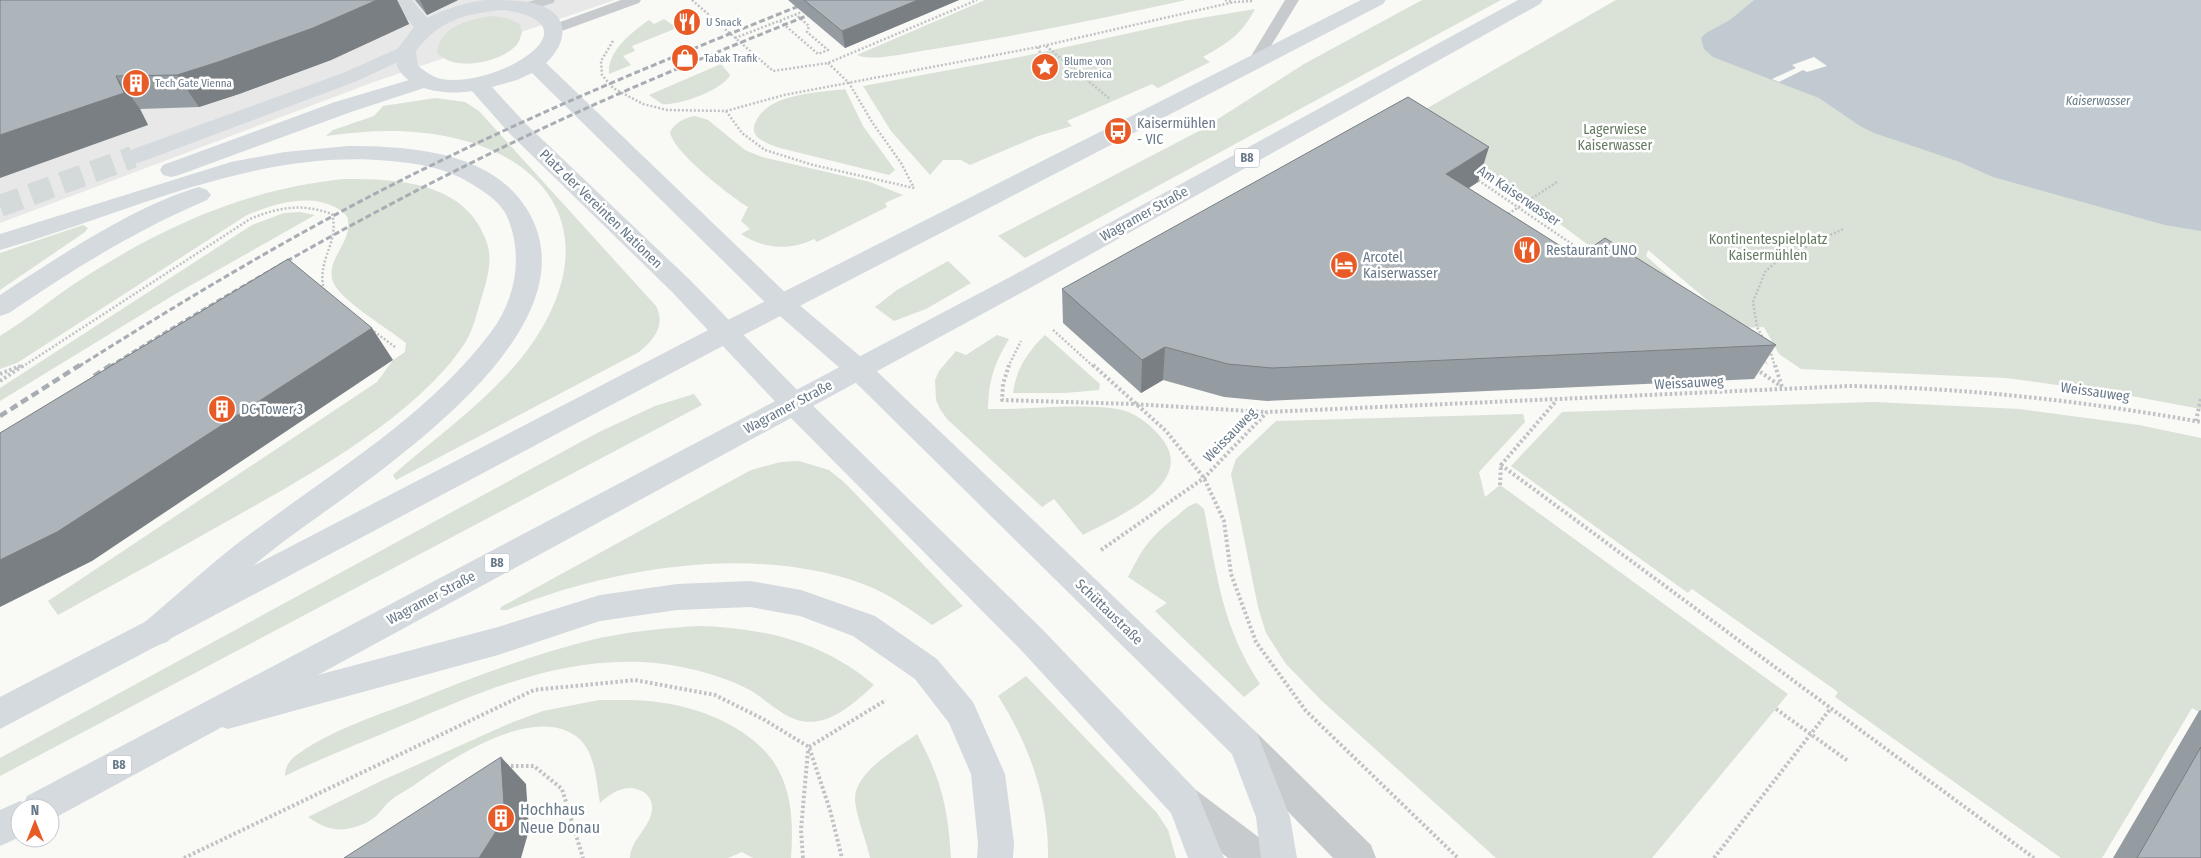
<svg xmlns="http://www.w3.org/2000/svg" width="2201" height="858" viewBox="0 0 2201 858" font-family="'Fira Sans Condensed',sans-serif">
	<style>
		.built { fill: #e7e8e7 }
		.green { fill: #dae1d7 }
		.water { fill: #c1cad0 }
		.pier { fill: #f9f9f6 }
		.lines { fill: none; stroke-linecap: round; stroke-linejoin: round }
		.motorway-tunnel { stroke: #d4d9da; stroke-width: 22; stroke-dasharray: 22 11; stroke-linecap: butt }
		.path-far1 { stroke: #c0c3c5; stroke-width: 2.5; stroke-dasharray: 2 2; stroke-linecap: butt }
		.path { stroke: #c0c3c5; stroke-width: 4; stroke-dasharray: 2.5 2.5; stroke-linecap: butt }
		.service { fill: #c7cbce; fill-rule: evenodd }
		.tertiary { fill: #c7cbce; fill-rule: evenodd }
		.secondary { fill: #d5dade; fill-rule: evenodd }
		.primary { fill: #d5dade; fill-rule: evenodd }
		.motorway { fill: #d5dade; fill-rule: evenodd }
		.rail-far1 { stroke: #a7adb3; stroke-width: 3; stroke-dasharray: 6 3; stroke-linecap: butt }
		.rail { stroke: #a7adb3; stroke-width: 4.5; stroke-dasharray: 8 4.5; stroke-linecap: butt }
		.wall { fill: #959ca1 }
		.shaded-wall { fill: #797f83 }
		.building { fill: #adb5bb; stroke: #797f83 }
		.labels { text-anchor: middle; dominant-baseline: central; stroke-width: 5; stroke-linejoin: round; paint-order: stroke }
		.far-poi-label { font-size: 11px; fill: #677888; stroke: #fff; text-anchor: start }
		.far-water-label { font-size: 12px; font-style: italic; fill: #637983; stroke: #fff }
		.shield { fill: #fff; stroke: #95a0ac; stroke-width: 1 }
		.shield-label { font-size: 12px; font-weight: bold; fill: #677888 }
		.poi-label { font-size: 14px; fill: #677888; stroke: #fff; text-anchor: start }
		.park-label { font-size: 14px; fill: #667a62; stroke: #fff }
		.street-label { font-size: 14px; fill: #677888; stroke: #fff }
		.near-poi-label { font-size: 16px; fill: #677888; stroke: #fff; text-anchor: start }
	</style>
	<rect width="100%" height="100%" fill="#f9f9f6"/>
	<path class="built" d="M0 0H615L371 83 0 223Z"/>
	<g class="green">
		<path d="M985 0H1186C1100 19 1015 36 928 50 911 52 873 62 857 55Z"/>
		<path d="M1422 0H1501L1025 258 998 236 1199 131 1304 64Z"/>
		<path d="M1616 0H1754L1745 10 2201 216V409L2115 393 2006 378 1801 369 1779 354 1764 327 1740 328 1648 250 1646 256 1724 325 1759 346 1768 365 1645 287 1529 201 1476 171 1424 110Z"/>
		<path d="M1255 9C1242 34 1228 43 1203 57L1210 62 1158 88 1152 84 1067 121 1072 126 1038 136 970 165 961 160H943L930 175 891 131 863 86 1025 56 1189 20Z"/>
		<path d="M491 16 506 18 520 24 522 32C521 35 520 40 518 43 506 60 465 69 447 60 443 58 440 55 437 53 439 26 469 20 491 16Z"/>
		<path d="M664 19 677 28 632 46 635 51 623 56 631 65 609 74C607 51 632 32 649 20L654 24Z"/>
		<path d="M721 64 730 75C723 90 678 106 662 104L649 95Z"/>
		<path d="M845 89 863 126 895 170 889 175 780 148C767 143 747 138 756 121 770 93 817 93 845 89Z"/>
		<path d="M435 98 465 102 479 111 656 306C666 325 654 340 639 352L396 480 393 475C448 426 514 384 548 317 594 227 546 159 454 138 412 128 368 130 326 136L333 130 374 116 383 106Z"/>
		<path d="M695 116 708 120 745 150 762 157 870 182 903 195 885 203 887 207 817 242 814 239C790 251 763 249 741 234L750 229 741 221 748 207C729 195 674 153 670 132 676 122 684 118 695 116Z"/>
		<path d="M344 179C397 179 464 181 486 240 493 258 488 277 482 296 477 312 474 328 465 343 417 416 308 476 233 518 175 551 116 583 58 615L48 601 377 382 393 360 405 352 406 343C389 329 341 301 333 282 325 259 352 243 348 220 347 214 341 210 335 207 307 193 274 204 247 215L17 363 0 369V336C26 320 49 301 74 284 158 229 244 189 344 179Z"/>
		<path d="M300 212 315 215 172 296 0 401V388L252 225 284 213Z"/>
		<path d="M83 225 88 228 85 232 0 290V253Z"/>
		<path d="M948 261 971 283 926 309 894 321 875 307 897 290Z"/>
		<path d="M997 335 1009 339C994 364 989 379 988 409 1030 410 1076 403 1118 409 1135 412 1148 423 1159 435 1202 483 1116 517 1083 535L1054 499 1042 507 947 419 940 409 936 400 935 380 939 371 956 351 966 355Z"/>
		<path d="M1045 335 1100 384 1099 390 1065 393H1013C1016 369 1028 351 1045 335Z"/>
		<path d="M694 394 702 405 0 776V758L599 432 655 406Z"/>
		<path d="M1874 402 2019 409 2139 425 2201 438V713L2192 708 2102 858H2061L1835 697 1838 692 1692 589 1688 593 1511 466 1562 412Z"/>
		<path d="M1523 414 1525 422 1479 472 1485 497 1500 485 1788 694 1652 858H1496L1322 701 1286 664 1266 633 1258 607 1231 474 1236 459 1276 421Z"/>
		<path d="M799 461 829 470 845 483 963 606 932 625C911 610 888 593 863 584 755 544 612 567 507 610H500L501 607 751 470 781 462Z"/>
		<path d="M1197 503 1204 509C1217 575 1222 627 1260 684L1244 697 1155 611 1167 603 1128 577C1144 546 1150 537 1177 516 1183 511 1189 504 1197 503Z"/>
		<path d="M700 626C764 628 824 642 874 685 852 705 824 732 792 718 776 711 763 697 748 689 716 673 678 664 642 662 556 658 480 692 403 725 364 742 323 757 285 776 285 765 292 757 301 752 329 732 372 717 404 705 464 681 525 657 587 641 624 632 662 628 700 626Z"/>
		<path d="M1026 676 1157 813 1168 830 1176 858H1048C1049 799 1029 744 998 696Z"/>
		<path d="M599 700C621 700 643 699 664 703 706 709 759 732 779 771 793 798 793 829 791 858H753L742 852 728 858H630C631 839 650 828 652 810 653 804 650 797 645 793 629 782 613 791 600 803 596 781 596 751 576 736 531 704 449 760 413 786 405 791 397 795 390 801 378 812 377 820 358 826 338 833 325 829 308 817L383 780 513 722 543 711Z"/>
		<path d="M917 734C941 779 948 807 951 858H870C867 842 855 813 855 798 856 771 898 748 917 734Z"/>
	</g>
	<path class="water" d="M1754 0H2201V231L2165 225 1993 177 1957 161 1874 133 1860 126 1819 98 1713 57 1704 49 1701 38 1706 33 1730 20Z"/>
	<path class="pier" d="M1814 57 1827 66 1807 72 1803 70 1779 82 1772 79 1796 68 1792 65Z"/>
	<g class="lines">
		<path class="motorway-tunnel" d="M0 206 133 157"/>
		<g class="path-far1">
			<path d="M692 0 773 71 828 63 977 0"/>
			<path d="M1225 0 1233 2"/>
			<path d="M780 21 818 54 828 50 807 32 809 26 795 14"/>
			<path d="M735 38 802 12"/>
			<path d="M613 41 601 61 602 75 613 88 643 104 667 110 726 111 784 95 1038 47 1234 2 1253 1"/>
			<path d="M1046 46 1110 99"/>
			<path d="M1038 47 1045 67"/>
			<path d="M828 63 849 83 872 122 901 163 914 188"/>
			<path d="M726 111 742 133 765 150 813 165 914 188"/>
			<path d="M1475 178 1588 255"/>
			<path d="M1505 216 1557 182"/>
			<path d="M371 329 395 347"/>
			<path d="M1053 330 1094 367"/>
			<path d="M1764 340 1757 327 1753 302 1765 272 1777 261 1843 229"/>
			<path d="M1770 350 1775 367"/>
			<path d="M18 367 20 366"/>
			<path d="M22 367 250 219C279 207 302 203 332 214 340 243 316 260 324 290"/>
			<path d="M1008 367 1021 341"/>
		</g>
		<g class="path">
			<path d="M1009 365 1003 384 1002 400 1133 404 1266 412"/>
			<path d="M1093 365 1166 431 1204 478 1224 521 1231 574 1256 642 1306 711 1458 858"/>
			<path d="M1775 365 1782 387"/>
			<path d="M1756 369 1782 387"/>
			<path d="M0 374 20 366"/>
			<path d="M0 381 24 365"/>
			<path d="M2196 421 2201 398"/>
			<path d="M1501 465 2034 858"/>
			<path d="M1500 485 1501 465 1556 401"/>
			<path d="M1101 550 1204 478 1267 412 1849 386C1968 388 2084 401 2201 422"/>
			<path d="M1776 709 1848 761"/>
			<path d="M809 747 886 700"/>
			<path d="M506 766H534L562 789 583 858"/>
			<path d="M184 858 534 690 635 680 715 695 763 719 809 747 830 810 842 858"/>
			<path d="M803 858 801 830 808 750"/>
			<path d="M1714 858 1831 708"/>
		</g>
		<g class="service">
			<path d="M535 0H555L553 3 527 11 520 7 522 4Z"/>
			<path d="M621 0H641L639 3 559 32 554 33 547 29 549 26Z"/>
			<path d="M1285 0H1299L1260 64H1250L1248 61Z"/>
		</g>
		<g class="tertiary">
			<path d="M1245 728 1257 733 1371 845 1376 858H1333L1233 755 1228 744 1233 733Z"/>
			<path d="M1184 785 1196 790 1269 845 1274 858H1228L1172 814 1167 802 1172 790Z"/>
		</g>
		<g class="secondary">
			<path d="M391 0H412L427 18C445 9 466 2 486 0 504 0 524 0 540 5 572 17 566 44 546 63L791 298 867 362 1257 733 1290 817 1297 858H1261L1256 817 1232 754 849 376 773 310 532 73 517 80 492 87 525 123 691 281 804 397 1042 629 1196 790 1224 858H1188L1171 813 1020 649 784 411 673 293 509 133 472 91C449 95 413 92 399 70 396 65 396 57 396 51L414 27ZM505 10C602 25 495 89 441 79 432 77 425 71 418 66L416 51C440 19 467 13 505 10Z"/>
			<path d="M750 581 801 590 875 616 937 659 973 702 1005 774 1014 843 1013 858H977L978 843 971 774 949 723 915 679 853 636 800 616 750 607 677 610 600 621 498 655 228 729 216 725 212 714 216 703 228 699 498 627 600 595 677 584Z"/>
		</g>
		<g class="primary">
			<path d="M1361 0H1386L1383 4 734 340 0 729V697L716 326Z"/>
			<path d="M1518 0H1543L1540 4 1030 288 51 820 50 808H20V837L0 846V810L20 801 24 803 27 796 1012 276Z"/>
		</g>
		<g class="motorway">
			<path d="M406 45 413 47 416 51 413 55 357 81 141 162 133 164 125 162 122 157 125 152 343 73Z"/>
			<path d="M426 75 433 77 437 81 433 85 351 112 179 175 171 177 163 175 160 170 163 165 335 102Z"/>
			<path d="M348 146C409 146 493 151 528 211 602 336 359 484 279 545 240 575 204 609 167 642L156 646 145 642 140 632 145 622C183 590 220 555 261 526 342 466 429 414 491 332 515 300 523 259 509 221 502 202 486 193 470 183 446 168 418 163 390 161 255 148 127 214 0 250V234L231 162 285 152Z"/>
			<path d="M199 187 207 190 211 195 207 200C136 230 72 270 9 313L0 316V295L15 285C68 251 139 204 199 187Z"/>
		</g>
		<g class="rail-far1">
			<path d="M78 367C192 295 309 225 430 166 555 104 684 52 814 0"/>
			<path d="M109 367C252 278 399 195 552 124 648 79 747 40 846 0"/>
		</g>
		<g class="rail">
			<path d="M94 376 111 365"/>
			<path d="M0 416 80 365"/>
		</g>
	</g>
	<g class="wall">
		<path d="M0 0H397L409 24 331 60 239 94 199 107 140 109 148 125Z"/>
		<path d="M415 0H458L427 15Z"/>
		<path d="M788 0H959L845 48Z"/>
		<path d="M1478 182 1468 188 1578 257 1776 345 1754 379 1267 401 1224 397 1163 380 1141 393 1063 323 1062 289Z"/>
		<path d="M2201 710V858H2113L2199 711Z"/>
	</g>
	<g class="shaded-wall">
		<path d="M377 0H397L409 24 331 60 239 94 199 107 177 75Z"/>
		<path d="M420 0H458L427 15Z"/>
		<path d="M918 0H959L845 48 842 31Z"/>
		<path d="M116 76 140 109 148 125 0 178V135Z"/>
		<path d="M1489 147 1478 182 1437 209 1446 174Z"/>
		<path d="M372 328 393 360 92 561 0 607V560Z"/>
		<path d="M1165 347 1163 380 1141 393 1142 360Z"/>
		<path d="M501 757 526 784 529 830 521 858H479Z"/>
	</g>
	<g class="building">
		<path d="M0 0H377L313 28 218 62 177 75 116 76 124 93 0 135Z"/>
		<path d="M804 0H918L842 31Z"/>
		<path d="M1408 97 1489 147 1446 174 1578 257 1605 238 1776 345 1272 368 1228 364 1165 347 1142 360 1062 289Z"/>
		<path d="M288 259 372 328 57 532 0 560V433Z"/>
		<path d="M2201 747V858H2137Z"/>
		<path d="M501 757 504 805 495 833 479 858H344Z"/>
	</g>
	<defs>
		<g id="restaurant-disc" transform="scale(1.4375)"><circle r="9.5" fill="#e95b26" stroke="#fff"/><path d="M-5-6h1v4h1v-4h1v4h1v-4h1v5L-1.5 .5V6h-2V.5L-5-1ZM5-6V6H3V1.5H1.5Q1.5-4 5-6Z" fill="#fff"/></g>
		<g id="shop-disc" transform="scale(1.4375)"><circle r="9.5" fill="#e95b26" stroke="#fff"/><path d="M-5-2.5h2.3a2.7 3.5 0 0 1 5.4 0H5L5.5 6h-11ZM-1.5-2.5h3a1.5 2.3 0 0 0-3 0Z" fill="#fff"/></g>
		<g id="sight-disc" transform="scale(1.4375)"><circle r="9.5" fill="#e95b26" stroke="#fff"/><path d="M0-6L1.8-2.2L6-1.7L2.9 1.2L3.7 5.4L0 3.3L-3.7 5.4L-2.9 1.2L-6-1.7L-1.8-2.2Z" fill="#fff"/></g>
		<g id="building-disc" transform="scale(1.4375)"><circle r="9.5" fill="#e95b26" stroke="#fff"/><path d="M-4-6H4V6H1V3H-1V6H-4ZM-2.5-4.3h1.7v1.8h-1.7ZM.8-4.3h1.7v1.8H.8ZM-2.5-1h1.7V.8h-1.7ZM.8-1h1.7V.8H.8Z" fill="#fff"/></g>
		<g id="bus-disc" transform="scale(1.4375)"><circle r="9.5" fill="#e95b26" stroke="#fff"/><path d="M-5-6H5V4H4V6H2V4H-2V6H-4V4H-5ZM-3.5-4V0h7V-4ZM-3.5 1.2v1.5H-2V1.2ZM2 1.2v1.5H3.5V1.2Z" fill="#fff"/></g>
		<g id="hotel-disc" transform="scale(1.4375)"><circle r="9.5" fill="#e95b26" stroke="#fff"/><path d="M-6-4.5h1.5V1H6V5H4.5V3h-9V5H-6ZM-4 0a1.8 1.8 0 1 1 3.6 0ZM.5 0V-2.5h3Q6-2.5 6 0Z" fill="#fff"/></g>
	</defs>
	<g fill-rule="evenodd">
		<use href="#restaurant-disc" x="687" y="22"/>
		<use href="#shop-disc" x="685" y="58"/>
		<use href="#sight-disc" x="1045" y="67"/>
		<use href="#building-disc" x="136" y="83"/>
		<use href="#bus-disc" x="1118" y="131"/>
		<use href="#restaurant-disc" x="1527" y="250"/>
		<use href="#hotel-disc" x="1344" y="265"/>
		<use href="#building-disc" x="222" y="409"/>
		<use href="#building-disc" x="501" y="818"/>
	</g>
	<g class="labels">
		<g class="far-poi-label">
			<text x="706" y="22">U Snack</text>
			<text x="704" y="58">Tabak Trafik</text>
			<text x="1064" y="61">Blume von<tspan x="1064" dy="13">Srebrenica</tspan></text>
			<text x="155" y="83">Tech Gate Vienna</text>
		</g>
		<g class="far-water-label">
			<text x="2098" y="101">Kaiserwasser</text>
		</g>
		<g class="shield">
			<rect x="1234.5" y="148.5" width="25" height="19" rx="4"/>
			<rect x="484.5" y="553.5" width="25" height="19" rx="4"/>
			<rect x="106.5" y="755.5" width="25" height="19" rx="4"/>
		</g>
		<g class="shield-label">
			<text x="1247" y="158">B8</text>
			<text x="497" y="563">B8</text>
			<text x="119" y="765">B8</text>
		</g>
		<g class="poi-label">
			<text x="1137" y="123">Kaisermühlen<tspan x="1137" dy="16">- VIC</tspan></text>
			<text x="1546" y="250">Restaurant UNO</text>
			<text x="1363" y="257">Arcotel<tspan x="1363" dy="16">Kaiserwasser</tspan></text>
			<text x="241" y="409">DC Tower 3</text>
		</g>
		<g class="park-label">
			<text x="1615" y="129">Lagerwiese<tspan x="1615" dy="16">Kaiserwasser</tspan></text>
			<text x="1768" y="239">Kontinentespielplatz<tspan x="1768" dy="16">Kaisermühlen</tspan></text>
		</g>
		<g class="street-label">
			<text transform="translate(1519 196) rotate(34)">Am Kaiserwasser</text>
			<text transform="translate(601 209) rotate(44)">Platz der Vereinten Nationen</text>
			<text transform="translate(1144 214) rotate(-29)">Wagramer Straße</text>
			<text transform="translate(1689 383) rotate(-3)">Weissauweg</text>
			<text transform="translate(2095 392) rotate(8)">Weissauweg</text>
			<text transform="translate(788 407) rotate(-28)">Wagramer Straße</text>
			<text transform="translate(1230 435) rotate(-46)">Weissauweg</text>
			<text transform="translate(431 598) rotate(-28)">Wagramer Straße</text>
			<text transform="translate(1109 612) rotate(44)">Schüttaustraße</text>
		</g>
		<g class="near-poi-label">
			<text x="520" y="809">Hochhaus<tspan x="520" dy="18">Neue Donau</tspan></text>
		</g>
	</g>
	<g transform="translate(35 823)"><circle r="24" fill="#ffffff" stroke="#c2c9cf"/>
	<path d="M0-4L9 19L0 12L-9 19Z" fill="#e95b26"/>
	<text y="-8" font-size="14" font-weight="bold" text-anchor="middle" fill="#677888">N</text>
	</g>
</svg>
